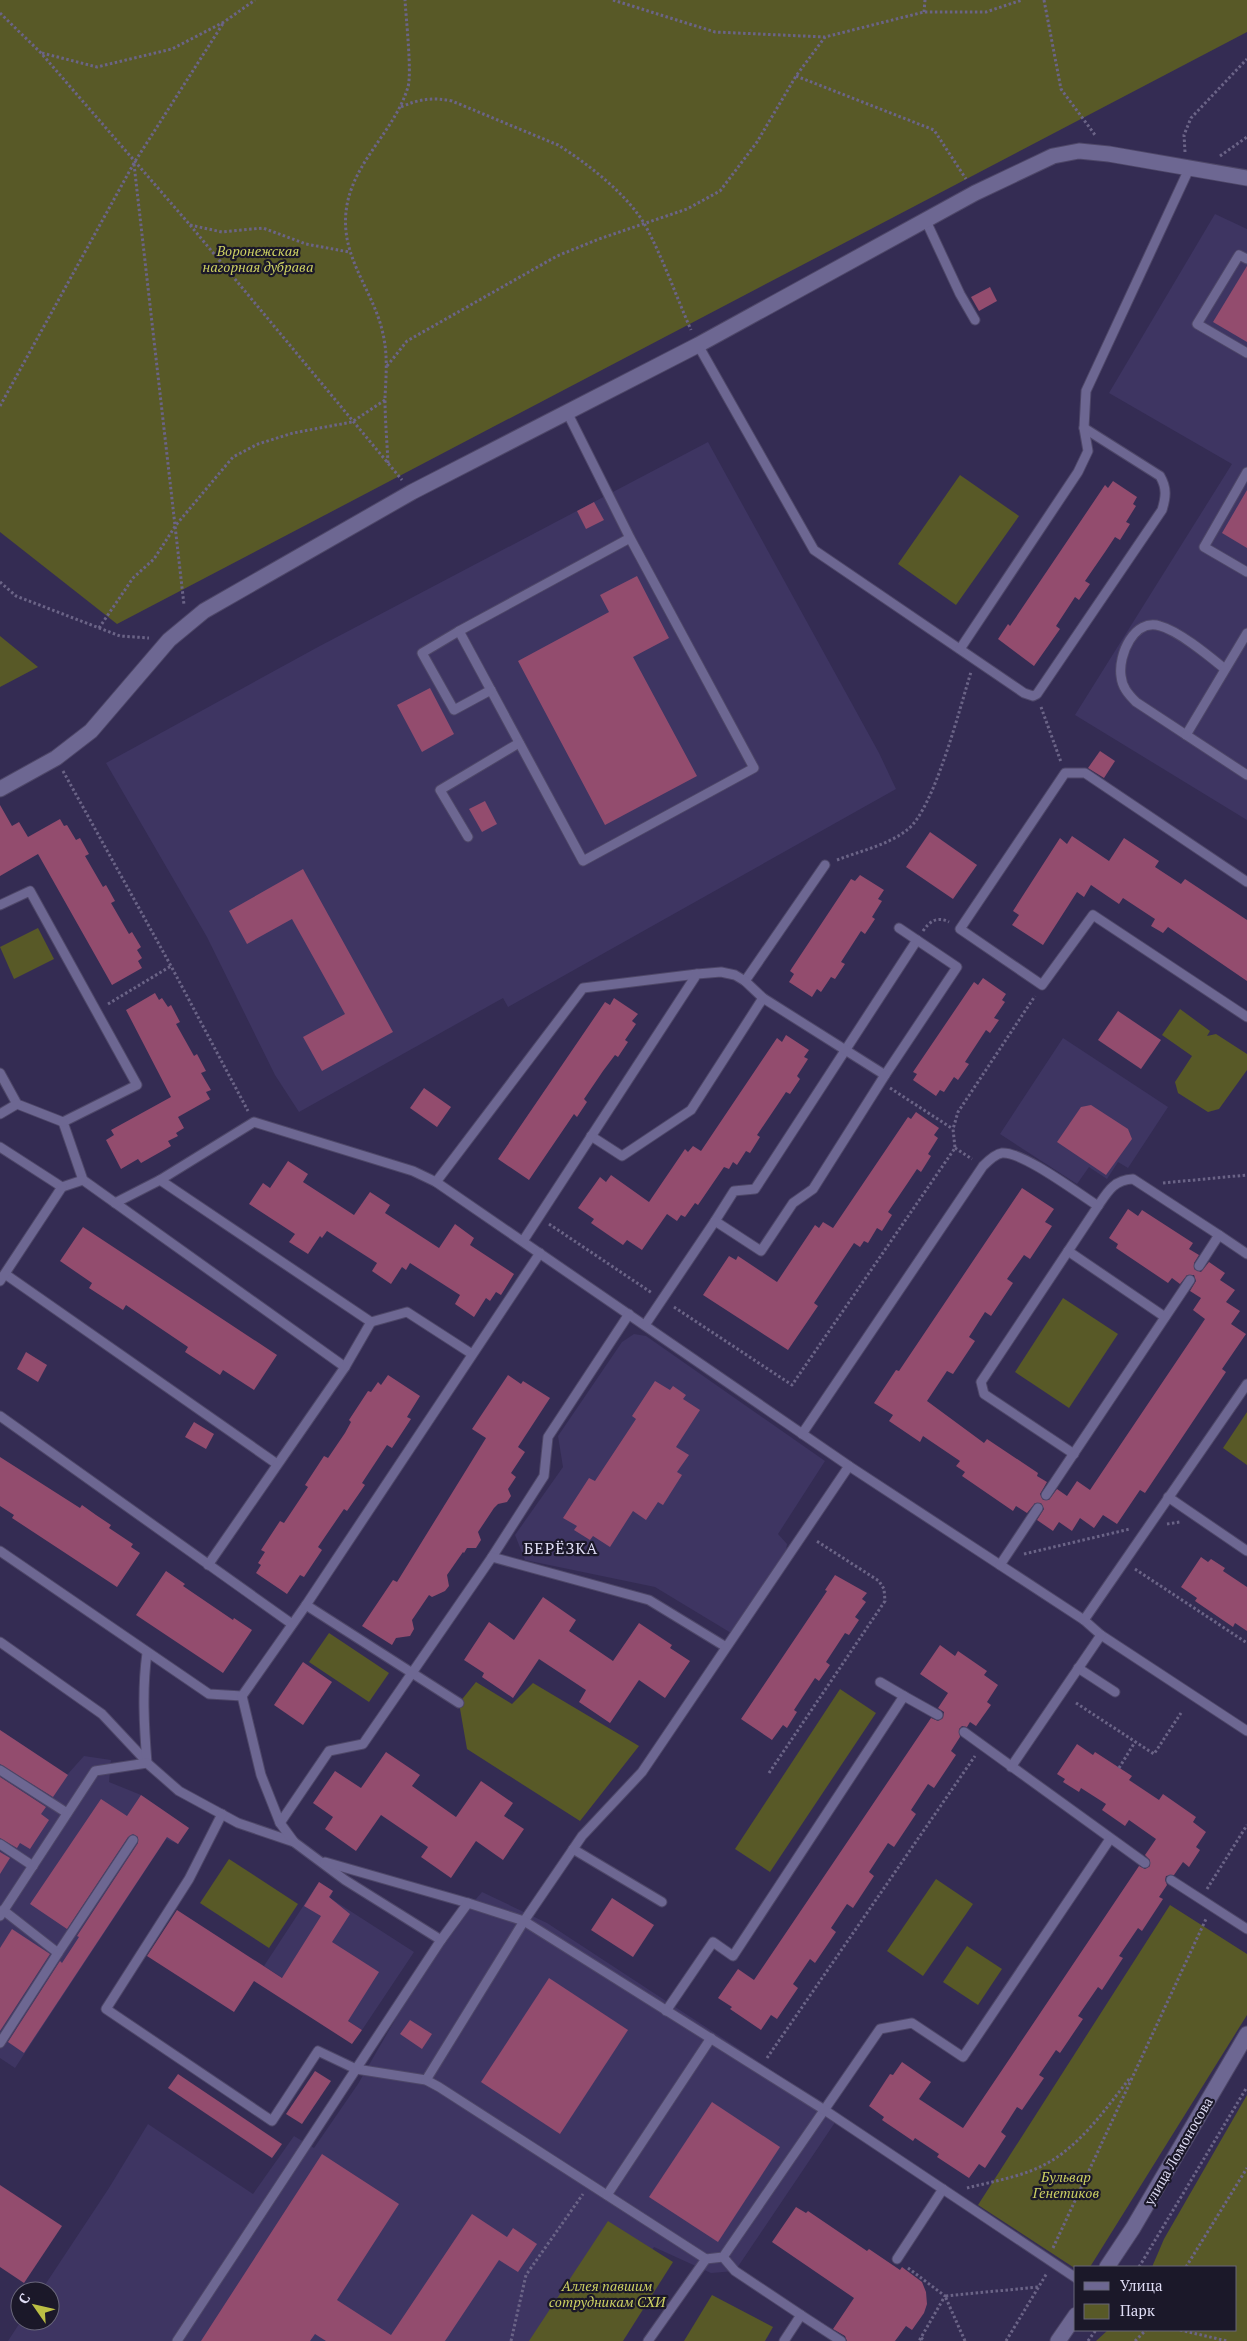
<svg xmlns="http://www.w3.org/2000/svg" width="1247" height="2341" viewBox="0 0 1247 2341" font-family="'PT Serif',serif">
	<style>
		.built { fill: #3e3562 }
		.green { fill: #585927 }
		.building { fill: #934c6e }
		.lines { fill: none; stroke-linecap: round; stroke-linejoin: round }
		.lane-casing { stroke: #4e4768; stroke-width: 11 }
		.street-casing { stroke: #4e4768; stroke-width: 17 }
		.secondary-casing { stroke: #4e4768; stroke-width: 17 }
		.path { stroke: #6b6487; stroke-width: 3; stroke-dasharray: 2.5 2.5; stroke-linecap: butt }
		.lane { stroke: #6d6792; stroke-width: 9 }
		.street { stroke: #6d6792; stroke-width: 15 }
		.secondary { stroke: #6d6792; stroke-width: 15 }
		.labels { text-anchor: middle; dominant-baseline: central; stroke-width: 4.5; stroke-linejoin: round; paint-order: stroke }
		.park-label { font-size: 14px; font-style: italic; fill: #ced263; stroke: #1b1829 }
		.street-label { font-size: 14px; fill: #dedcf4; stroke: #1b1829 }
		.quarter-label { font-size: 16px; letter-spacing: 1px; fill: #dedcf4; stroke: #1b1829 }
	</style>
	<rect width="100%" height="100%" fill="#342c53"/>
	<g class="built">
		<path d="M1215 214 1247 229V820L1075 715 1232 464 1109 393Z"/>
		<path d="M708 442 879 753 896 789 508 1007 503 998 299 1112 275 1075 207 937 106 763 318 647Z"/>
		<path d="M1063 1038 1168 1107 1128 1168 1118 1162 1107 1179 1089 1167 1077 1184 1000 1134Z"/>
		<path d="M634 1334 646 1336 825 1461 778 1534 787 1544 784 1565 736 1636 655 1587 525 1560 515 1535 563 1467 558 1436 622 1342Z"/>
		<path d="M0 1730 67 1775 84 1756 111 1760 109 1782 141 1795 189 1828 178 1844 166 1839 15 2068 0 2058Z"/>
		<path d="M319 1882 333 1891 330 1898 414 1952 362 2030 264 1966Z"/>
		<path d="M482 1892 547 1923 840 2115 735 2271 711 2273 654 2247 593 2341H8L21 2321H50V2291H41L109 2188 148 2124 253 2194 294 2136 314 2148 358 2084 441 1940Z"/>
	</g>
	<g class="green">
		<path d="M0 0H1247V32L117 624 0 532Z"/>
		<path d="M960 475 1019 516 956 605 898 564Z"/>
		<path d="M0 636 38 667 0 687Z"/>
		<path d="M38 928 54 959 14 979 0 947Z"/>
		<path d="M1180 1009 1210 1031 1207 1036 1216 1034 1247 1054V1070L1219 1109 1208 1112 1178 1093 1175 1082 1192 1056 1162 1035Z"/>
		<path d="M1063 1298 1118 1334 1069 1408 1015 1372Z"/>
		<path d="M1247 1412V1465L1223 1448Z"/>
		<path d="M329 1633 389 1673 369 1702 309 1662Z"/>
		<path d="M476 1682 512 1704 533 1683 639 1746 580 1821 467 1749 459 1703Z"/>
		<path d="M840 1689 876 1713 770 1872 735 1849Z"/>
		<path d="M229 1859 298 1904 269 1948 200 1903Z"/>
		<path d="M936 1879 973 1904 923 1976 887 1951Z"/>
		<path d="M1170 1905 1247 1954V2015L1090 2267H1076V2269L978 2205Z"/>
		<path d="M967 1946 1002 1969 978 2005 943 1982Z"/>
		<path d="M1247 2095V2341H1096L1108 2330H1236V2267H1152L1164 2239Z"/>
		<path d="M608 2221 673 2262 623 2341H529Z"/>
		<path d="M712 2295 773 2327 765 2341H684Z"/>
	</g>
	<g class="building">
		<path d="M1247 266V342L1213 322Z"/>
		<path d="M990 287 997 301 979 311 971 297Z"/>
		<path d="M1113 481 1137 497 1133 504 1136 506 1126 522 1130 524 1120 540 1115 537 1105 552 1085 581 1090 584 1079 600 1075 597 1056 626 1060 629 1034 666 998 639 1008 624 1010 626 1105 485 1108 488Z"/>
		<path d="M1247 490V548L1222 533Z"/>
		<path d="M594 502 604 520 586 529 577 511Z"/>
		<path d="M637 576 669 638 633 657 697 776 605 825 518 661 609 612 600 595Z"/>
		<path d="M430 688 454 734 422 752 397 705Z"/>
		<path d="M1100 751 1115 761 1104 778 1088 768Z"/>
		<path d="M485 801 497 824 482 832 469 809Z"/>
		<path d="M0 805 12 826 19 822 28 837 60 819 64 826 67 825 76 840 80 838 89 854 85 856 103 887 106 885 115 901 111 903 129 934 132 932 141 947 137 950 142 958 138 961 142 968 112 985 38 854 0 876Z"/>
		<path d="M930 832 977 865 953 899 906 867Z"/>
		<path d="M1072 836 1109 861 1124 838 1159 861 1155 867 1181 884 1185 879 1247 920V981L1168 927 1163 933 1151 926 1155 919 1123 898 1119 904 1091 885 1084 897 1077 892 1043 945 1012 925 1019 915 1013 911 1060 838 1067 844Z"/>
		<path d="M303 869 393 1032 322 1071 303 1037 345 1014 292 919 247 944 229 911Z"/>
		<path d="M860 875 884 890 878 899 882 901 872 917 875 919 865 934 861 931 852 945 841 962 845 964 835 979 831 977 821 992 817 989 812 997 789 982 794 974 790 971 851 879 855 881Z"/>
		<path d="M983 978 1006 994 1002 1000 1005 1002 994 1018 999 1020 990 1033 986 1030 965 1062 969 1064 958 1080 954 1077 944 1092 940 1090 936 1096 913 1080 917 1074 913 1072 974 982 978 985Z"/>
		<path d="M155 993 159 1000 162 998 168 1007 171 1005 180 1022 176 1024 194 1056 197 1054 206 1071 201 1073 211 1090 206 1092 210 1099 178 1117 184 1128 176 1133 178 1136 168 1141 171 1146 141 1163 138 1159 121 1169 106 1140 114 1135 111 1130 171 1097 126 1010Z"/>
		<path d="M614 998 638 1014 632 1021 636 1024 625 1040 628 1042 618 1057 615 1055 603 1071 584 1099 587 1102 577 1117 574 1114 529 1180 498 1159 605 1002 610 1005Z"/>
		<path d="M1118 1011 1161 1040 1141 1069 1098 1040Z"/>
		<path d="M786 1035 809 1050 804 1057 808 1059 797 1076 800 1079 790 1094 786 1092 776 1107 757 1135 760 1137 750 1153 746 1151 737 1165 733 1162 729 1169 724 1167 698 1205 695 1203 685 1217 681 1215 677 1221 667 1214 642 1250 627 1240 623 1245 591 1223 594 1219 578 1208 600 1177 606 1182 611 1175 649 1202 685 1149 688 1152 693 1146 701 1151 777 1038 782 1042Z"/>
		<path d="M424 1088 451 1107 437 1127 410 1108Z"/>
		<path d="M1091 1105 1128 1129 1132 1139 1106 1175 1057 1142 1081 1107Z"/>
		<path d="M916 1112 939 1128 934 1135 938 1138 928 1154 931 1156 921 1172 917 1169 907 1184 888 1212 892 1215 882 1231 877 1228 868 1243 864 1241 860 1247 854 1243 814 1303 818 1306 788 1350 703 1295 729 1256 736 1260 738 1256 777 1282 815 1225 819 1228 823 1222 833 1228 908 1117 911 1119Z"/>
		<path d="M288 1161 308 1174 303 1182 354 1215 370 1192 390 1205 385 1213 439 1248 455 1224 474 1238 470 1245 514 1274 501 1295 496 1292 490 1301 486 1298 474 1317 455 1304 460 1295 410 1263 406 1270 402 1267 391 1284 372 1271 377 1263 327 1231 322 1238 320 1236 308 1254 289 1242 295 1234 249 1204 263 1183 270 1188Z"/>
		<path d="M1022 1188 1054 1209 1045 1222 1052 1226 1030 1259 1024 1255 1007 1279 1013 1283 991 1316 985 1312 969 1337 975 1341 953 1374 947 1371 927 1401 984 1443 987 1439 1038 1473 1037 1476 1047 1482 1040 1494 1043 1500H1049L1057 1489 1067 1496 1077 1481 1090 1490 1205 1319 1193 1310 1201 1298 1190 1291 1196 1281 1194 1275H1187L1180 1284 1172 1278 1168 1283 1116 1248 1118 1244 1109 1238 1128 1209 1138 1216 1142 1210 1193 1243 1189 1249 1199 1255 1194 1263V1269L1201 1272 1209 1262 1225 1273 1220 1280 1235 1290 1226 1302 1240 1311 1231 1324 1246 1334 1222 1369 1226 1372 1145 1493 1140 1490 1117 1524 1103 1515 1094 1528 1080 1518 1072 1531 1059 1522 1053 1531 1037 1520 1044 1509 1041 1503H1035L1027 1513 1016 1506 1013 1511 962 1476 965 1472 956 1466 960 1461 923 1436 920 1442 889 1421 893 1415 874 1403 896 1370 899 1371Z"/>
		<path d="M83 1227 277 1355 254 1390 223 1370 220 1375 185 1352 188 1347 126 1305 123 1310 89 1288 92 1283 60 1261Z"/>
		<path d="M26 1352 47 1365 38 1382 17 1369Z"/>
		<path d="M388 1375 420 1396 407 1417 411 1419 392 1448 387 1445 362 1483 365 1485 347 1511 344 1509 318 1547 322 1550 304 1577 300 1575 287 1594 256 1573 261 1565 258 1563 265 1552 261 1550 280 1521 284 1523 308 1487 305 1485 324 1456 328 1458 345 1433 351 1422 349 1420 368 1391 371 1392 378 1382 381 1385Z"/>
		<path d="M508 1375 521 1384 523 1381 550 1398 518 1447 525 1452 511 1473 516 1477 508 1489 511 1496 507 1502 498 1504 494 1508 478 1532 481 1540 476 1548H467L464 1553 463 1552 447 1575 449 1586 445 1591 432 1597 429 1595 412 1620 414 1629 410 1636 396 1638 392 1645 362 1626 393 1580 397 1582 486 1438 472 1429Z"/>
		<path d="M655 1381 670 1390 673 1386 686 1395 683 1399 700 1410 676 1447 689 1455 677 1472 682 1475 663 1505 658 1502 646 1520 633 1511 610 1547 593 1536 590 1540 574 1530 577 1526 563 1518 589 1478 595 1481 636 1419 632 1416Z"/>
		<path d="M194 1422 214 1434 206 1449 185 1437Z"/>
		<path d="M0 1457 80 1508 82 1505 96 1515 111 1525 109 1528 133 1544 131 1547 140 1553 117 1587 12 1518 14 1515 0 1506Z"/>
		<path d="M1201 1557 1208 1562 1211 1559 1225 1568 1223 1571 1247 1587V1631L1235 1623 1233 1627 1195 1601 1197 1598 1181 1587Z"/>
		<path d="M166 1571 185 1584 183 1586 233 1620 234 1618 252 1630 223 1673 136 1615Z"/>
		<path d="M835 1575 867 1593 862 1599 866 1602 855 1617 859 1620 849 1635 845 1633 826 1662 830 1665 819 1681 815 1678 794 1710 797 1712 787 1728 783 1725 772 1740 741 1719 827 1591 825 1590Z"/>
		<path d="M543 1597 576 1620 569 1631 613 1661 639 1623 672 1645 670 1648 690 1661 665 1698 639 1680 610 1723 579 1702 586 1690 539 1659 513 1698 482 1677 484 1673 464 1660 489 1622 514 1640Z"/>
		<path d="M940 1645 955 1656 958 1651 987 1671 984 1675 998 1685 987 1702 991 1705 976 1726 970 1722 967 1727 962 1726 959 1729 960 1737 951 1751 956 1755 934 1788 928 1784 911 1810 916 1814 894 1847 888 1843 869 1872 874 1876 853 1908 847 1904 831 1928 836 1932 815 1963 810 1959 793 1984 798 1988 777 2019 771 2015 761 2030 730 2009 732 2007 718 1998 738 1969 754 1980 931 1718 938 1721 943 1718 944 1712 938 1708 948 1693 920 1674Z"/>
		<path d="M303 1662 332 1682 303 1725 274 1705Z"/>
		<path d="M0 1730 68 1775 53 1797 0 1764Z"/>
		<path d="M1077 1744 1093 1755 1095 1752 1132 1776 1129 1780 1159 1800 1163 1794 1196 1817 1193 1822 1206 1832 1196 1847 1200 1850 1189 1867 1183 1862 1174 1875 1166 1876 1165 1880 1167 1885 1159 1897 1163 1899 1142 1931 1138 1928 1119 1956 1123 1958 1102 1990 1098 1987 1078 2016 1083 2019 1060 2053 1056 2050 1039 2075 1044 2078 1022 2110 1017 2107 1001 2132 1006 2136 985 2168 979 2164 969 2178 937 2157 939 2154 915 2138 913 2141 882 2120 884 2117 869 2106 890 2074 893 2075 902 2062 931 2082 919 2099 963 2128 1139 1866 1145 1869 1150 1866V1860L1145 1855 1156 1839 1129 1820 1125 1826 1102 1810 1106 1804 1081 1788 1079 1792 1063 1782 1065 1779 1057 1774Z"/>
		<path d="M386 1752 420 1775 412 1786 456 1817 481 1781 513 1803 504 1816 524 1829 503 1860 476 1841 451 1878 421 1857 428 1847 381 1815 356 1851 325 1829 333 1817 313 1803 335 1771 361 1788Z"/>
		<path d="M0 1777 46 1807 41 1814 49 1820 30 1849 20 1843 17 1848 0 1838Z"/>
		<path d="M141 1795 189 1828 178 1844 167 1837 24 2053 8 2042 60 1961 62 1963 79 1937 77 1936 138 1843V1837L133 1834 128 1837 67 1929 30 1904 101 1799 127 1816Z"/>
		<path d="M0 1852 10 1858 0 1874Z"/>
		<path d="M319 1882 333 1891 329 1897 350 1914 332 1942 379 1972 348 2021 362 2030 352 2044 254 1981 234 2012 147 1956 177 1910 282 1978 321 1916 304 1906Z"/>
		<path d="M612 1898 654 1925 633 1957 591 1930Z"/>
		<path d="M12 1929 50 1954 0 2031V1948Z"/>
		<path d="M549 1978 628 2030 560 2134 481 2082Z"/>
		<path d="M410 2020 432 2034 422 2049 400 2034Z"/>
		<path d="M315 2071 331 2081 302 2124 286 2114Z"/>
		<path d="M178 2074 282 2144 272 2158 168 2088Z"/>
		<path d="M712 2102 780 2147 718 2242 649 2197Z"/>
		<path d="M322 2154 399 2204 337 2300 391 2335 472 2214 507 2237 513 2228 537 2244 518 2272 499 2260 445 2341H326L315 2334 310 2341H201Z"/>
		<path d="M0 2185 62 2226 24 2283 0 2267Z"/>
		<path d="M796 2207 806 2213 808 2211 867 2251 869 2249 900 2270 902 2267 922 2282 926 2292 927 2304 924 2313 912 2330 906 2326 895 2341H847L845 2336 833 2329 854 2298 772 2242Z"/>
	</g>
	<g class="lines">
		<g class="lane-casing">
			<g id="lane">
				<path d="M926 221 960 294 975 320"/>
				<path d="M1247 259 1239 255 1197 324 1247 353"/>
				<path d="M698 345 814 550 1024 693 1033 696 1037 694 1162 510C1166 497 1167 488 1160 476L1084 428"/>
				<path d="M567 412 630 538 754 768 583 861 459 631 630 538"/>
				<path d="M1247 472 1204 547 1247 572"/>
				<path d="M459 631 422 653 454 710 491 690"/>
				<path d="M960 649 1078 472 1088 451 1084 428 1086 391 1189 169"/>
				<path d="M1225 669C1209 656 1179 631 1160 626 1134 618 1118 655 1121 676 1122 687 1128 694 1136 702L1247 775"/>
				<path d="M1186 735 1247 633"/>
				<path d="M468 837 440 790 519 743"/>
				<path d="M1247 882 1085 773H1065L960 929 1042 985 1093 915 1247 1017"/>
				<path d="M0 905 30 891 137 1085 63 1122 83 1180 345 1367"/>
				<path d="M745 981 825 865"/>
				<path d="M0 1073 17 1104 63 1122"/>
				<path d="M0 1114 17 1104"/>
				<path d="M591 1136 622 1156 691 1110 763 998"/>
				<path d="M0 1147 62 1187 83 1180"/>
				<path d="M160 1180 371 1322 407 1312 472 1354"/>
				<path d="M436 1182 583 988 697 974"/>
				<path d="M115 1203 160 1180 254 1122 413 1171 436 1182 849 1466 1084 1620 1101 1635 1247 1731"/>
				<path d="M1098 1206C1108 1191 1114 1180 1133 1179L1219 1235"/>
				<path d="M715 1221 734 1191 755 1189 917 940"/>
				<path d="M523 1241 697 974 721 972 735 975 745 981 763 998 885 1075 957 967 899 928"/>
				<path d="M1068 1251 1165 1317"/>
				<path d="M1199 1266 1219 1235 1247 1254"/>
				<path d="M5 1274 277 1464"/>
				<path d="M0 1281 62 1187"/>
				<path d="M645 1325 715 1221 761 1251 793 1203 813 1189 885 1075"/>
				<path d="M0 1416 292 1624"/>
				<path d="M802 1434 983 1166C988 1161 995 1154 1002 1153 1022 1151 1079 1194 1098 1206L981 1382 984 1394 1074 1454"/>
				<path d="M1046 1495 1190 1280"/>
				<path d="M1168 1497 1247 1551"/>
				<path d="M0 1551 209 1694 242 1696 306 1605"/>
				<path d="M492 1557 544 1476 548 1437 629 1314"/>
				<path d="M208 1565 345 1367 371 1322"/>
				<path d="M1000 1565 1038 1508"/>
				<path d="M1084 1620 1247 1384"/>
				<path d="M0 1642 102 1714 147 1762"/>
				<path d="M147 1653C142 1689 144 1726 147 1763L179 1791 238 1823 294 1842"/>
				<path d="M1078 1668 1115 1692"/>
				<path d="M880 1682 904 1696"/>
				<path d="M242 1696 261 1775 280 1823 294 1842 345 1880 441 1940"/>
				<path d="M459 1703 306 1605 540 1253"/>
				<path d="M964 1732 1145 1863"/>
				<path d="M1011 1767 1101 1635"/>
				<path d="M0 1770 67 1813"/>
				<path d="M222 1814 189 1879 106 2009 272 2121 318 2051 356 2069 426 2080 439 2087 706 2259 723 2257 880 2029 912 2023 963 2057 1110 1839"/>
				<path d="M280 1823 329 1751 363 1744 492 1557 649 1600 726 1647"/>
				<path d="M0 1844 33 1866"/>
				<path d="M573 1849 662 1902"/>
				<path d="M325 1862 468 1903"/>
				<path d="M1171 1880 1247 1929"/>
				<path d="M3 1910 58 1953 133 1840"/>
				<path d="M0 1916 95 1771 147 1763"/>
				<path d="M666 2011 713 1942 733 1956 904 1696 938 1715"/>
				<path d="M0 2043 58 1953"/>
				<path d="M426 2080 524 1921 582 1836 642 1772 849 1466"/>
				<path d="M607 2195 711 2038"/>
				<path d="M723 2257 735 2271 801 2315 784 2341"/>
				<path d="M897 2259 943 2189"/>
				<path d="M801 2315 841 2341"/>
				<path d="M177 2341 441 1940 468 1903 524 1921 823 2109 1076 2278"/>
				<path d="M648 2341 706 2259"/>
			</g>
		</g>
		<g class="street-casing">
			<path id="street" d="M0 789 56 758 91 731 169 640 204 611 412 492 698 345 975 193 1053 156 1079 151 1109 154 1247 178"/>
		</g>
		<g class="secondary-casing">
			<g id="secondary">
				<path d="M1107 2267 1133 2228 1247 2034"/>
				<path d="M1058 2341 1076 2315"/>
			</g>
		</g>
		<g class="path">
			<path d="M613 0 715 32 825 37 924 12H986L1022 0"/>
			<path d="M1044 0 1061 89 1095 135"/>
			<path d="M924 12 925 0"/>
			<path d="M0 13 41 53 190 225 402 480"/>
			<path d="M42 53 97 67 172 49 224 22 255 0"/>
			<path d="M796 76 934 130 966 179"/>
			<path d="M401 107C419 99 433 97 452 101L558 145C587 163 628 195 645 225 663 258 676 296 691 330"/>
			<path d="M1185 152 1184 135 1191 118 1247 59"/>
			<path d="M1220 156 1247 137"/>
			<path d="M134 164 184 605"/>
			<path d="M190 225 222 232 263 228 306 244 349 252"/>
			<path d="M387 366 407 341 557 256 599 239 687 209 720 191 757 142 796 76 825 37"/>
			<path d="M0 406 134 163 224 22"/>
			<path d="M388 463C387 441 385 420 385 398 386 377 388 355 383 334 374 291 341 259 346 212 351 163 394 133 408 87 412 73 406 18 405 0"/>
			<path d="M0 582 16 596 120 636 149 638"/>
			<path d="M99 628 133 578 154 559 176 525 233 457 258 444 293 433 352 422 385 400"/>
			<path d="M1041 707 1061 762"/>
			<path d="M63 771 171 966 248 1111"/>
			<path d="M837 860C860 851 888 845 907 830 934 810 960 707 971 672"/>
			<path d="M923 931C930 921 937 916 949 922"/>
			<path d="M108 1004 171 966"/>
			<path d="M890 1088 953 1129"/>
			<path d="M955 1148 972 1159"/>
			<path d="M1163 1183 1247 1175"/>
			<path d="M549 1224 652 1293"/>
			<path d="M674 1307 792 1385 955 1148 953 1129 958 1112 1035 996"/>
			<path d="M1167 1524 1180 1522"/>
			<path d="M1024 1554 1130 1529"/>
			<path d="M1135 1569 1247 1643"/>
			<path d="M1076 1703 1154 1754 1181 1713"/>
			<path d="M1119 1768 1135 1742"/>
			<path d="M769 1773 885 1601 884 1589 879 1581 815 1540"/>
			<path d="M1207 1889 1247 1825"/>
			<path d="M767 2058 975 1756"/>
			<path d="M967 2188C994 2181 1027 2176 1051 2161 1084 2141 1106 2108 1130 2078"/>
			<path d="M1053 2248 1206 1919"/>
			<path d="M1139 2267 1247 2087"/>
			<path d="M1186 2267 1247 2168"/>
			<path d="M908 2268 945 2296 919 2341"/>
			<path d="M1180 2330 1227 2341"/>
			<path d="M921 2338 925 2341"/>
			<path d="M511 2341 526 2275 583 2194"/>
			<path d="M965 2341 945 2296 1038 2287"/>
			<path d="M1006 2341 1047 2273"/>
			<path d="M1088 2341 1096 2330"/>
			<path d="M1135 2341 1146 2330"/>
		</g>
		<use href="#lane" class="lane"/>
		<use href="#street" class="street"/>
		<use href="#secondary" class="secondary"/>
	</g>
	<g class="labels">
		<g class="park-label">
			<text x="258" y="250">Воронежская<tspan x="258" dy="16">нагорная дубрава</tspan></text>
			<text x="1066" y="2176">Бульвар<tspan x="1066" dy="16">Генетиков</tspan></text>
			<text x="607" y="2285">Аллея павшим<tspan x="607" dy="16">сотрудникам СХИ</tspan></text>
		</g>
		<g class="street-label">
			<text transform="translate(1178 2151) rotate(-60)">улица Ломоносова</text>
		</g>
		<g class="quarter-label">
			<text x="561" y="1548">БЕРЁЗКА</text>
		</g>
	</g>
	<rect x="1074" y="2266" width="162" height="65" fill="#1b1829" stroke="#69667a"/>
	<rect x="1084" y="2282" width="25" height="8" fill="#6d6792" stroke="#69667a"/>
	<text x="1120" y="2291" font-size="15" fill="#dedcf4">Улица</text>
	<rect x="1084" y="2304" width="25" height="15" fill="#585927" stroke="#69667a"/>
	<text x="1120" y="2316" font-size="15" fill="#dedcf4">Парк</text>
	<g transform="translate(35 2306) rotate(304)"><circle r="24" fill="#1b1829" stroke="#69667a"/>
	<path d="M0-4L9 19L0 12L-9 19Z" fill="#bcbf44"/>
	<text y="-8" font-size="14" font-weight="bold" text-anchor="middle" fill="#dedcf4">С</text>
	</g>
</svg>
